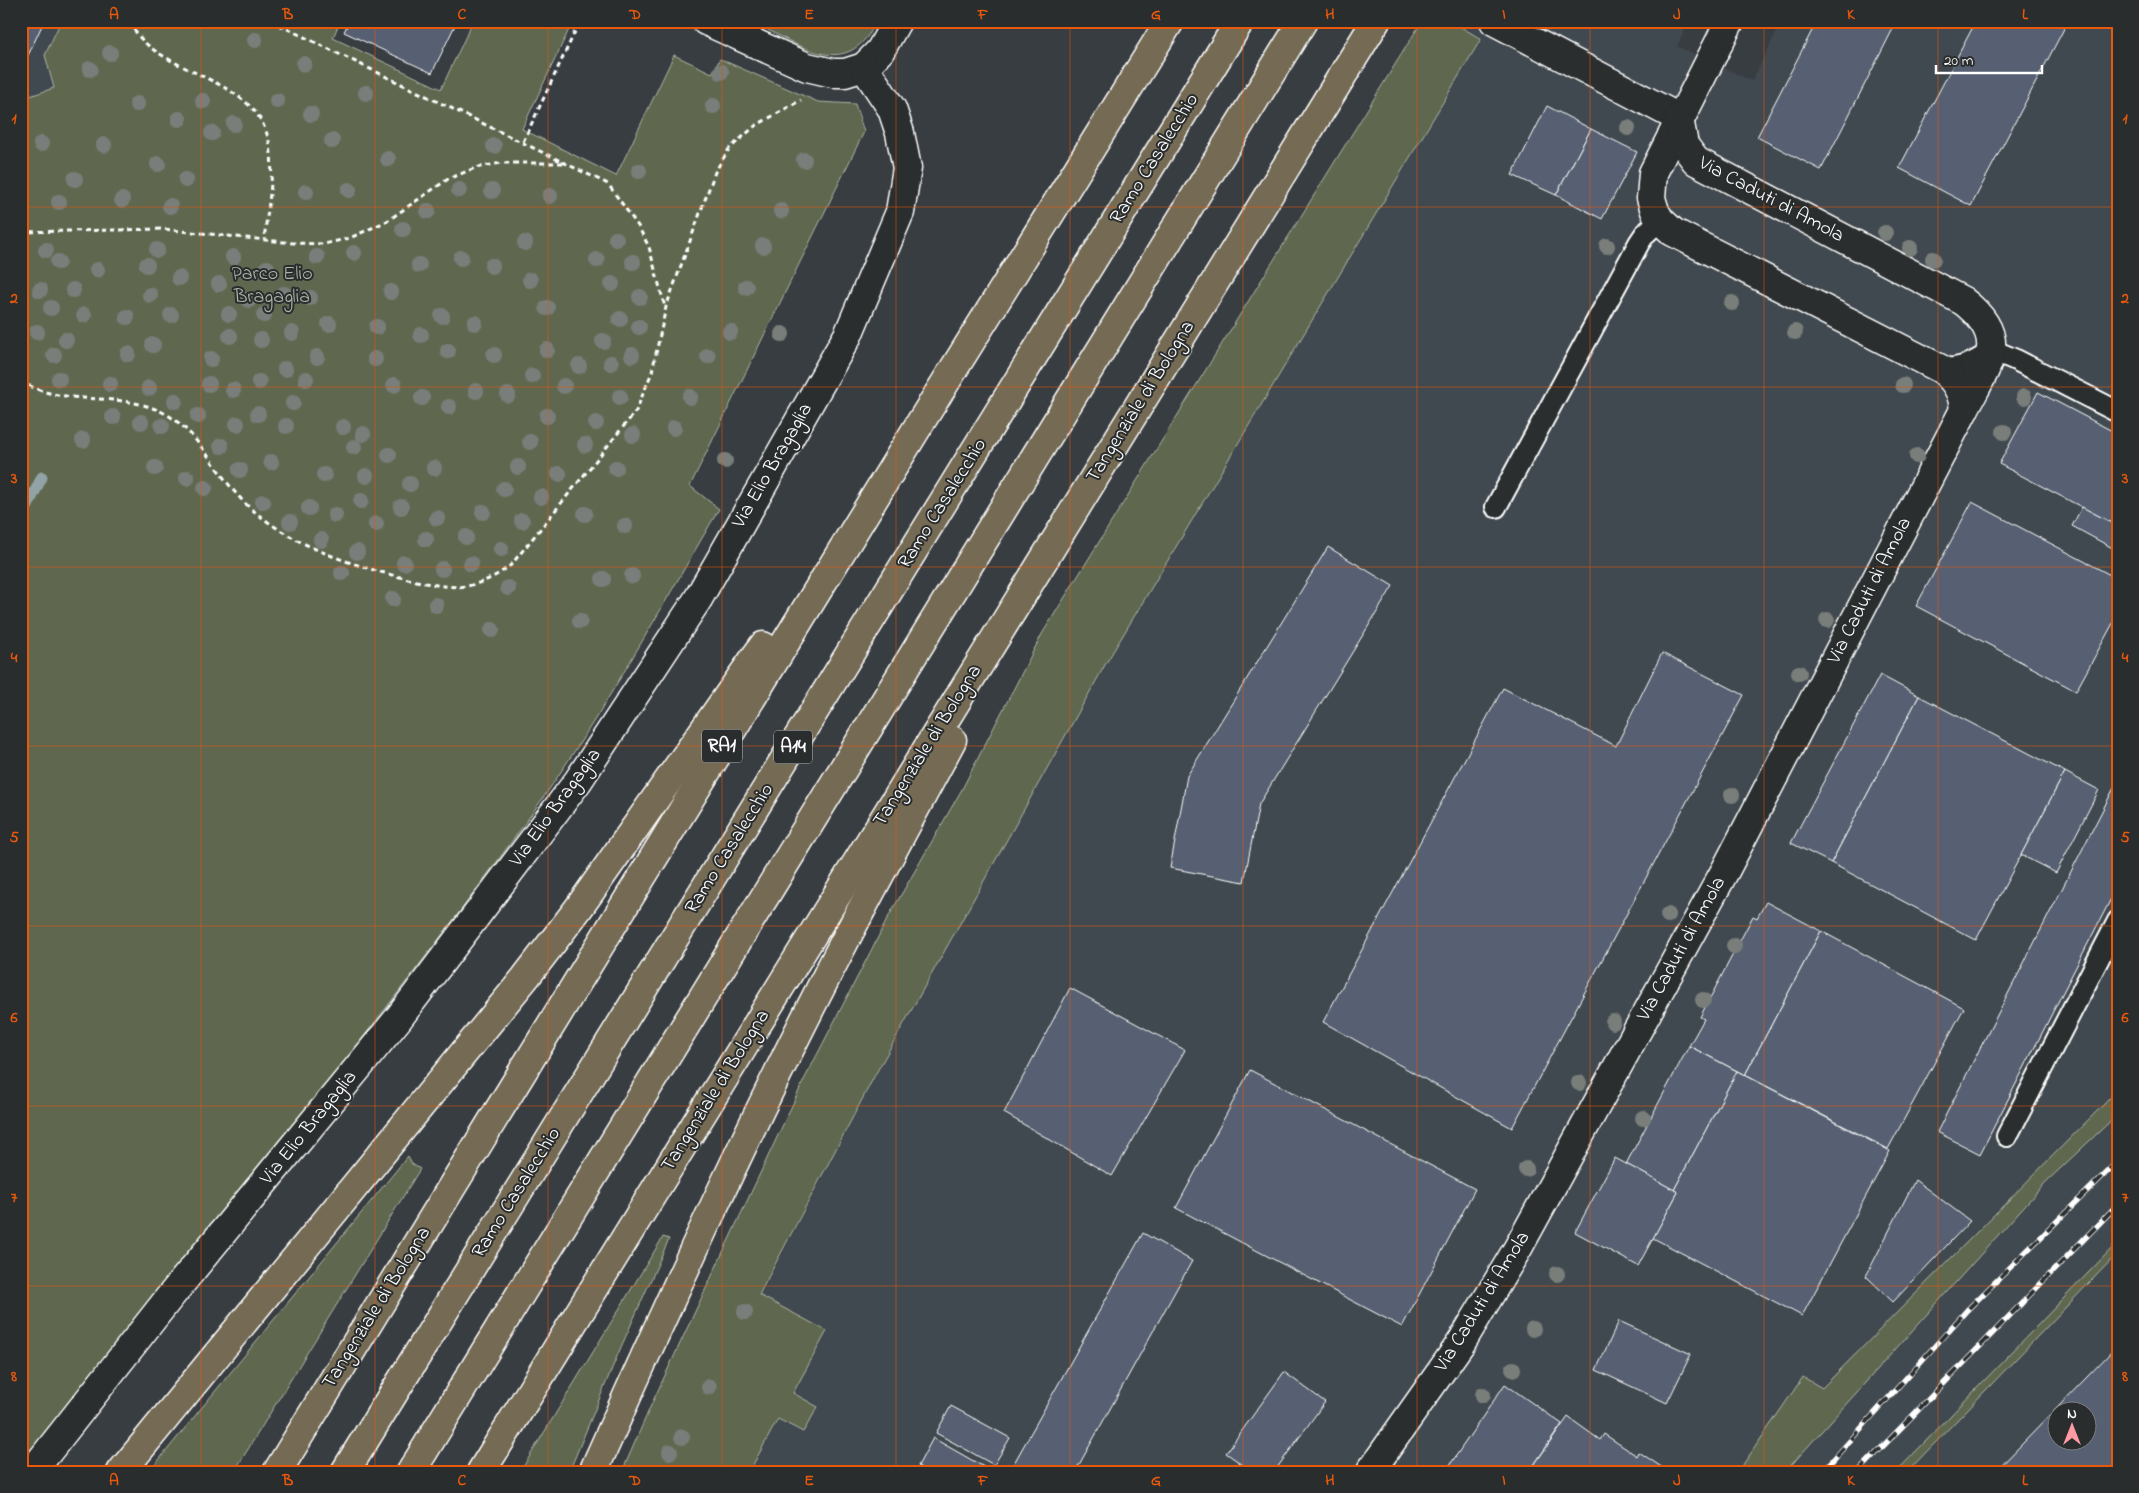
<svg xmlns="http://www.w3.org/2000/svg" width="2139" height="1493" viewBox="0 0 2139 1493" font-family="'Indie Flower',sans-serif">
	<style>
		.built { fill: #414850; fill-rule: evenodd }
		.green { fill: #5f684f; stroke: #afb4a7 }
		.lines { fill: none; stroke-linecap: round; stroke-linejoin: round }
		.stream { stroke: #92a3a7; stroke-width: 11 }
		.building { fill: #576172; stroke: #fff; fill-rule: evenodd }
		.lane-casing { stroke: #fff; stroke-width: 24 }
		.street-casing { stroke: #fff; stroke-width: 31 }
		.highway-casing { stroke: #fff; stroke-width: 31 }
		.path { stroke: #fff; stroke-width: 3; stroke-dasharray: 5 4; stroke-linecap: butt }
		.lane { stroke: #2a2d2e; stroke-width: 20 }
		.street { stroke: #2a2d2e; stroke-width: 28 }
		.highway { stroke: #746b52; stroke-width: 28 }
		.rail-casing { stroke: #fff; stroke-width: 5.5 }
		.rail { stroke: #2a2d2e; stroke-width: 4; stroke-dasharray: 11; stroke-linecap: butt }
		.tree { fill: #797e7a }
		.grid { fill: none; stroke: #e8590c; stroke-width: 1; stroke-opacity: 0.55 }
		.labels { text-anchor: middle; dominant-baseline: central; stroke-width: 4; stroke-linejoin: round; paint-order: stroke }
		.shield { fill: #2a2d2e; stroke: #bfc0c0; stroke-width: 1 }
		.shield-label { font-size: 19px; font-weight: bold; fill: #fff }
		.street-label { font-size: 20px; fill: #fff; stroke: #2a2d2e }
		.park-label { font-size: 20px; fill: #afb4a7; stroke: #2a2d2e }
		.neatline { fill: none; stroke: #e8590c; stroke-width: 2 }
		.grid-label { font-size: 16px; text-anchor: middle; font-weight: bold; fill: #e8590c }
	</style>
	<rect width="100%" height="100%" fill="#383d42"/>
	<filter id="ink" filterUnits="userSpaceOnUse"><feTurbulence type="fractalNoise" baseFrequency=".02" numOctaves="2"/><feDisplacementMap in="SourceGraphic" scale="10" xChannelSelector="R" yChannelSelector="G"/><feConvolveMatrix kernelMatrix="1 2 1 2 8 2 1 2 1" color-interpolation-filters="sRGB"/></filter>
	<g filter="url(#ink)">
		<g class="built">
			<path d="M21 21H120L132 41 21 121Z"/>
			<path d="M1471 21H1690L1677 46 1752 81 1782 21H2118V1472H669L875 1075 1105 665 1481 39 1466 30ZM2056 1410H2086V1440H2056Z"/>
		</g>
		<g class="green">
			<path d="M61 21H340L333 38 441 89 473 21H573L522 129 616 176 674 55 712 73 720 59 818 102 855 104 864 132 690 486 719 509C657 615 598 723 526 822 366 1042 192 1251 21 1462V99L54 88 45 55Z"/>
			<path d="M773 21H877C849 76 811 52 768 30Z"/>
			<path d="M1422 21H1451L1481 39 1105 665 875 1075 759 1295 827 1331 793 1393 818 1407 803 1432 778 1419 749 1472H622L652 1403 804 1080 890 914 961 791 1042 634Z"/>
			<path d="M2118 1090V1114L2045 1183 1785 1472H1738L1803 1377 1822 1388Z"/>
			<path d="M408 1156 412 1164 420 1169 234 1472H149Z"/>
			<path d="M663 1237 669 1239 618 1354 569 1472H520Z"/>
			<path d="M2118 1242V1253L1907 1472H1896Z"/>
		</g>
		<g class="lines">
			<path class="stream" d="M21 520 42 477"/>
		</g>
		<g class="building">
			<path d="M21 21H44L25 62 21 53Z"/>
			<path d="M349 21H457L432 73 344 32Z"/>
			<path d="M1817 21H1897L1821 170 1757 137Z"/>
			<path d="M1976 21H2068L1971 206 1899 168Z"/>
			<path d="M1547 106 1591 129 1556 195 1512 175Z"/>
			<path d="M1591 129 1637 152 1602 219 1556 195Z"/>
			<path d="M2038 392 2118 434V526L1999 464Z"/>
			<path d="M1972 502 2118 579V614L2076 691 1916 606Z"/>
			<path d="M2082 507 2118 526V551L2072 526Z"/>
			<path d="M1328 547 1393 586 1259 804 1244 882 1170 868 1187 776Z"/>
			<path d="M1662 653 1744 695 1512 1128 1323 1022 1503 688 1616 746Z"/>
			<path d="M1880 675 1919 696 1831 863 1791 843Z"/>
			<path d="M1919 696 2065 772 1976 940 1831 863Z"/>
			<path d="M2065 772 2099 790 2056 873 2021 855Z"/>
			<path d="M2118 780V885L1980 1154 1937 1132Z"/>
			<path d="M1766 902 1821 931 1745 1075 1689 1046 1704 1019 1700 1017 1753 916 1757 918Z"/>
			<path d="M1821 931 1964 1008 1888 1149 1745 1075Z"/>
			<path d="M1070 988 1185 1050 1112 1176 1004 1113Z"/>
			<path d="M1689 1046 1737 1071 1674 1190 1626 1164Z"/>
			<path d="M1250 1070 1475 1189 1402 1327 1176 1208Z"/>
			<path d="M1737 1071 1890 1151 1802 1316 1653 1238 1678 1192 1674 1190Z"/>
			<path d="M1615 1158 1678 1192 1638 1266 1575 1232Z"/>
			<path d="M1915 1180 1970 1221 1893 1302 1866 1276Z"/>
			<path d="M1143 1233 1192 1261 1075 1472H1009Z"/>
			<path d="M1619 1321 1691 1354 1667 1403 1596 1370Z"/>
			<path d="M2118 1345V1472H1995ZM2056 1410H2086V1440H2056Z"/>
			<path d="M1284 1372 1325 1402 1274 1472H1253L1226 1453Z"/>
			<path d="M1505 1384 1562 1424 1529 1472H1445Z"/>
			<path d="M951 1406 1010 1438 994 1465 936 1433Z"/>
			<path d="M1568 1417 1600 1440 1604 1434 1637 1456 1639 1452 1669 1472H1529Z"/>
			<path d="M933 1438 991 1471V1472H928L918 1466Z"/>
		</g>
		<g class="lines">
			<g class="lane-casing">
				<g id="lane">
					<path d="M1941 369C1961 369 1976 363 1992 350L2016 360 2118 412"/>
					<path d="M1496 507 1639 243 1645 234 1660 220"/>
					<path d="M2007 1136 2118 921"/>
				</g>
			</g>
			<g class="street-casing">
				<g id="street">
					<path d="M706 21 807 67 833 73H845L864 67 880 51 897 21"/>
					<path d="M1494 21 1679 118"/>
					<path d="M1730 21 1653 173 1651 198 1655 211 1660 220 1673 232 1941 369C1955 379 1963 392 1964 410"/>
					<path d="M32 1472 169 1298 398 1019 578 781 698 599 848 335 900 212 907 168 900 133 892 109 864 67"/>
					<path d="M1370 1472 1461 1343 1518 1248 1726 869 1964 410C1987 365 2012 339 1963 301L1696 161 1684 145 1679 118"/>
				</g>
			</g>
			<g class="highway-casing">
				<g id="highway">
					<path d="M121 1472 525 978 578 909 763 646"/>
					<path d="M277 1472 922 420 1170 21"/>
					<path d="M345 1472 1240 21"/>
					<path d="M411 1472 1303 21"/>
					<path d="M481 1472 1376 21"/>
					<path d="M593 1472C665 1311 738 1150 818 993 861 908 907 824 952 740"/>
				</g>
			</g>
			<g class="path">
				<path d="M130 21C138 41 155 52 174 62 196 74 224 84 244 101 286 134 269 193 264 240"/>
				<path d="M271 21 608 184 638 226 649 247 665 307"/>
				<path d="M523 142 580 21"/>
				<path d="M21 232 163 229 293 243 324 244 350 238 387 221 448 179 475 168 501 163H566"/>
				<path d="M21 381C65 409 118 389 164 413 201 433 217 477 247 505 290 544 344 563 400 577 421 582 446 589 467 586 484 583 498 575 511 565L636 411 652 372 666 307 715 172 729 149 755 126 801 100"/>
			</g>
			<use href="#lane" class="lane"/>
			<use href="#street" class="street"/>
			<use href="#highway" class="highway"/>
			<g class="rail-casing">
				<g id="rail">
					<path d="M1822 1472 1967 1310 2118 1161"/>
					<path d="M1858 1472 2118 1204"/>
				</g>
			</g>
			<use href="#rail" class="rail"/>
		</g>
		<g class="tree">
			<circle cx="255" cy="40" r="8"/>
			<circle cx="110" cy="53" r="8"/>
			<circle cx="304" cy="64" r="8"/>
			<circle cx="90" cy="69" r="8"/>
			<circle cx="721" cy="72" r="8"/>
			<circle cx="366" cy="93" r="8"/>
			<circle cx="203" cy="101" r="8"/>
			<circle cx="277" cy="101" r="8"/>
			<circle cx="137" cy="104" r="8"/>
			<circle cx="713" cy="106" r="8"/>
			<circle cx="311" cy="114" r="8"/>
			<circle cx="179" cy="119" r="8"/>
			<circle cx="234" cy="124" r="8"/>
			<circle cx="1628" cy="128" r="8"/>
			<circle cx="212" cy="133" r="8"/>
			<circle cx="332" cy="141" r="8"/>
			<circle cx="41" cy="144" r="8"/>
			<circle cx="104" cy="145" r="8"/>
			<circle cx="494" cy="146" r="8"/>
			<circle cx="388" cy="159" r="8"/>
			<circle cx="804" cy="160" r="8"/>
			<circle cx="158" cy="164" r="8"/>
			<circle cx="639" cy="171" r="8"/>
			<circle cx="75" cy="179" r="8"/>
			<circle cx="186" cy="180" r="8"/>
			<circle cx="349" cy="190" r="8"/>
			<circle cx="459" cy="190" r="8"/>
			<circle cx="492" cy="191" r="8"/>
			<circle cx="306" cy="192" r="8"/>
			<circle cx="550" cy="196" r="8"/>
			<circle cx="122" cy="200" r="8"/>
			<circle cx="59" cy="202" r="8"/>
			<circle cx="170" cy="206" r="8"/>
			<circle cx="428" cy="211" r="8"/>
			<circle cx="781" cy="211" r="8"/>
			<circle cx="403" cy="229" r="8"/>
			<circle cx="1885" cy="233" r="8"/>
			<circle cx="616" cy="239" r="8"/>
			<circle cx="525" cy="243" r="8"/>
			<circle cx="763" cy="246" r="8"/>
			<circle cx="1607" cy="246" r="8"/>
			<circle cx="1910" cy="248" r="8"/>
			<circle cx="46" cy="250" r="8"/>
			<circle cx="157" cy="250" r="8"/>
			<circle cx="354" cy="253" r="8"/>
			<circle cx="233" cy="257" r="8"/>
			<circle cx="317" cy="257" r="8"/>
			<circle cx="461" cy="258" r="8"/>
			<circle cx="1933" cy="259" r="8"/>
			<circle cx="597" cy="260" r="8"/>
			<circle cx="58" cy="262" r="8"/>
			<circle cx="633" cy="262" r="8"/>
			<circle cx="147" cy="265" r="8"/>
			<circle cx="419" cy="265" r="8"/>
			<circle cx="492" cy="266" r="8"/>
			<circle cx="267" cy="268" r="8"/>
			<circle cx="97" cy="270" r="8"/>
			<circle cx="179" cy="278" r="8"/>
			<circle cx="530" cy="280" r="8"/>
			<circle cx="219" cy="284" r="8"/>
			<circle cx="612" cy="284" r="8"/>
			<circle cx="746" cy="287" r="8"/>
			<circle cx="40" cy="290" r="8"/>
			<circle cx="73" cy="290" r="8"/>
			<circle cx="391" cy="292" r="8"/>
			<circle cx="284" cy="294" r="8"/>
			<circle cx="150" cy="295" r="8"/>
			<circle cx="640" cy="297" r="8"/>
			<circle cx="310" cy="298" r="8"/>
			<circle cx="249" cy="300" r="8"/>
			<circle cx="1732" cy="303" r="8"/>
			<circle cx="51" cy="308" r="8"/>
			<circle cx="547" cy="308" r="8"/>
			<circle cx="229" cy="314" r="8"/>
			<circle cx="84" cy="315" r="8"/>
			<circle cx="171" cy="315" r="8"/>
			<circle cx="264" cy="315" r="8"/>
			<circle cx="442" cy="316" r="8"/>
			<circle cx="127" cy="317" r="8"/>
			<circle cx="620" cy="319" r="8"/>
			<circle cx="475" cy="323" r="8"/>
			<circle cx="329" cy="324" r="8"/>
			<circle cx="377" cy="327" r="8"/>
			<circle cx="639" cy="327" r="8"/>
			<circle cx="37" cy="332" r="8"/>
			<circle cx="730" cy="332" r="8"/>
			<circle cx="1795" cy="332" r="8"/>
			<circle cx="292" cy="333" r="8"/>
			<circle cx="782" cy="334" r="8"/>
			<circle cx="421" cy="335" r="8"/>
			<circle cx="230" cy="336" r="8"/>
			<circle cx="66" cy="340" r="8"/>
			<circle cx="261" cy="340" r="8"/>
			<circle cx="603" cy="341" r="8"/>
			<circle cx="153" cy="345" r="8"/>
			<circle cx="547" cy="350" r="8"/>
			<circle cx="448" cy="351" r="8"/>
			<circle cx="128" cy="354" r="8"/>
			<circle cx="54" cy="355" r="8"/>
			<circle cx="494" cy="355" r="8"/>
			<circle cx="632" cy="355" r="8"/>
			<circle cx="708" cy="356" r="8"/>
			<circle cx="317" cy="357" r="8"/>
			<circle cx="211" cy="359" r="8"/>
			<circle cx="375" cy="359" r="8"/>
			<circle cx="611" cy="363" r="8"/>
			<circle cx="579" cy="366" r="8"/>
			<circle cx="285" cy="369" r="8"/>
			<circle cx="532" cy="376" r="8"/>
			<circle cx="59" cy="379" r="8"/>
			<circle cx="306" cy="379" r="8"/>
			<circle cx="259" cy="382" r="8"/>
			<circle cx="110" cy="384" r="8"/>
			<circle cx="209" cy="384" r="8"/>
			<circle cx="394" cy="385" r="8"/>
			<circle cx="1903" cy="385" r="8"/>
			<circle cx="564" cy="386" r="8"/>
			<circle cx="149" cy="388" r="8"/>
			<circle cx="233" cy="390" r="8"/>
			<circle cx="476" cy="391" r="8"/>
			<circle cx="508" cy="395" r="8"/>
			<circle cx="620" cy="397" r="8"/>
			<circle cx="690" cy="397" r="8"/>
			<circle cx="2024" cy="397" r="8"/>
			<circle cx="422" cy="398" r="8"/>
			<circle cx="175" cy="401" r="8"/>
			<circle cx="293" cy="403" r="8"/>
			<circle cx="449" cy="407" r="8"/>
			<circle cx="258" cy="414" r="8"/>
			<circle cx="198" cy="416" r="8"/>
			<circle cx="547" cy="416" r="8"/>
			<circle cx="113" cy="417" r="8"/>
			<circle cx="141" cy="422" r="8"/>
			<circle cx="596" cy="423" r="8"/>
			<circle cx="237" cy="424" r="8"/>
			<circle cx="162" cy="426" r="8"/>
			<circle cx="286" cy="426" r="8"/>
			<circle cx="343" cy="427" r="8"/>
			<circle cx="674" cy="428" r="8"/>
			<circle cx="2004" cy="432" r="8"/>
			<circle cx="363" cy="434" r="8"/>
			<circle cx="633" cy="435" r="8"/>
			<circle cx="83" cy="440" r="8"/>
			<circle cx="530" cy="442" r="8"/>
			<circle cx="585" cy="445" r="8"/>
			<circle cx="221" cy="446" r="8"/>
			<circle cx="354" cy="447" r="8"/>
			<circle cx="389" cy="455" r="8"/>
			<circle cx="1917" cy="456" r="8"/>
			<circle cx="725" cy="461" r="8"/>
			<circle cx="271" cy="462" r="8"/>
			<circle cx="518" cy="467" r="8"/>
			<circle cx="155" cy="468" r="8"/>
			<circle cx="434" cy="468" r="8"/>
			<circle cx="616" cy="468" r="8"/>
			<circle cx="240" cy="470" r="8"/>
			<circle cx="559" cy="474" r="8"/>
			<circle cx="324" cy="475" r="8"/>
			<circle cx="366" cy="476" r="8"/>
			<circle cx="187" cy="478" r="8"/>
			<circle cx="410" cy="484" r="8"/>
			<circle cx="205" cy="488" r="8"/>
			<circle cx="504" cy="489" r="8"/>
			<circle cx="541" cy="497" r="8"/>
			<circle cx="361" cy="501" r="8"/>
			<circle cx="263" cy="502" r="8"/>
			<circle cx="401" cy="507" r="8"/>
			<circle cx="309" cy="508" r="8"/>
			<circle cx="483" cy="512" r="8"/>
			<circle cx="585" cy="514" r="8"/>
			<circle cx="335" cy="515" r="8"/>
			<circle cx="437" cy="518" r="8"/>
			<circle cx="522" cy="521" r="8"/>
			<circle cx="290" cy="522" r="8"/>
			<circle cx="376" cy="524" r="8"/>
			<circle cx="625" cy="526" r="8"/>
			<circle cx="466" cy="537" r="8"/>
			<circle cx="426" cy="539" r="8"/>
			<circle cx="321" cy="540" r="8"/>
			<circle cx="501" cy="549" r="8"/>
			<circle cx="357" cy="552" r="8"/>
			<circle cx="404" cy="563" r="8"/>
			<circle cx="471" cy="564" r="8"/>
			<circle cx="442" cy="569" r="8"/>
			<circle cx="342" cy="573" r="8"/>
			<circle cx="632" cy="576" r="8"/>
			<circle cx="603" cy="579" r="8"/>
			<circle cx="508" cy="588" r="8"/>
			<circle cx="393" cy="599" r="8"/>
			<circle cx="436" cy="605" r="8"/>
			<circle cx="1827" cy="620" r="8"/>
			<circle cx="580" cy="621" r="8"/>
			<circle cx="492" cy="630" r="8"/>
			<circle cx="1799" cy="673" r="8"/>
			<circle cx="1732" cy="795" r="8"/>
			<circle cx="1668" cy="915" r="8"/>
			<circle cx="1734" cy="946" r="8"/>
			<circle cx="1703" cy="1000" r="8"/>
			<circle cx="1613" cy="1022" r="8"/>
			<circle cx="1579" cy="1083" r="8"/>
			<circle cx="1643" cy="1118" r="8"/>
			<circle cx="1526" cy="1169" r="8"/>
			<circle cx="1557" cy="1274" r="8"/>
			<circle cx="745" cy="1312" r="8"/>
			<circle cx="1533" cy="1329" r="8"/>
			<circle cx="1513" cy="1369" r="8"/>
			<circle cx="709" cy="1387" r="8"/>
			<circle cx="1483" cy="1395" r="8"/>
			<circle cx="682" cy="1437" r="8"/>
			<circle cx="670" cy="1452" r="8"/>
		</g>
	</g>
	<path class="grid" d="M201 21V1472M375 21V1472M548 21V1472M722 21V1472M896 21V1472M1070 21V1472M1243 21V1472M1417 21V1472M1590 21V1472M1764 21V1472M1938 21V1472M21 207H2118M21 387H2118M21 567H2118M21 746H2118M21 926H2118M21 1106H2118M21 1286H2118"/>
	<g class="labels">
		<g class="shield">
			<rect x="702" y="729.5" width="40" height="33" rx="4"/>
			<rect x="774" y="730.5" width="38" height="33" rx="4"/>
		</g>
		<g class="shield-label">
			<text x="722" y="746">RA1</text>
			<text x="793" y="747">A14</text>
		</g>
		<g class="street-label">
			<text transform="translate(1155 159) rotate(-58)">Ramo Casalecchio</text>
			<text transform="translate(1771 200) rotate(28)">Via Caduti di Amola</text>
			<text transform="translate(1141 402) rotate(-58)">Tangenziale di Bologna</text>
			<text transform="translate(773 466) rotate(-60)">Via Elio Bragaglia</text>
			<text transform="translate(943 504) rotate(-58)">Ramo Casalecchio</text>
			<text transform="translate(1870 591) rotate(-63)">Via Caduti di Amola</text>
			<text transform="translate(928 746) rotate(-58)">Tangenziale di Bologna</text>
			<text transform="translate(556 808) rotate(-54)">Via Elio Bragaglia</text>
			<text transform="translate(730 849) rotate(-58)">Ramo Casalecchio</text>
			<text transform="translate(1682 949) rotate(-61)">Via Caduti di Amola</text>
			<text transform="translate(716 1091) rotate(-58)">Tangenziale di Bologna</text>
			<text transform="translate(309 1128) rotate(-51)">Via Elio Bragaglia</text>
			<text transform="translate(517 1193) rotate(-58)">Ramo Casalecchio</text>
			<text transform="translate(1483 1302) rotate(-58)">Via Caduti di Amola</text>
			<text transform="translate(377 1308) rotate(-58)">Tangenziale di Bologna</text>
		</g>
		<g class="park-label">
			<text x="272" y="274">Parco Elio<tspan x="272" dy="23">Bragaglia</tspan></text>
		</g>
	</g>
	<rect width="2139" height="1493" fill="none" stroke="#2a2d2e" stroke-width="55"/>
	<g transform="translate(2072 1426)"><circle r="24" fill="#2a2d2e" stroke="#7f8182"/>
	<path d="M0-4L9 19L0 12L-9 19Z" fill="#ff9aa2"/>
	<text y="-8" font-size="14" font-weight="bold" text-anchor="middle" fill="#ffffff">N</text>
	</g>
	<path d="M1936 65v8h106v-8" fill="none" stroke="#ffffff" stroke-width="2.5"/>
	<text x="1944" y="65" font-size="15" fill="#ffffff" stroke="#2a2d2e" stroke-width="4" paint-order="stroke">20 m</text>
	<rect x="28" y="28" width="2084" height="1438" class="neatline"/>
	<g class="grid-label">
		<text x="114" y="19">A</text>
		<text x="288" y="19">B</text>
		<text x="462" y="19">C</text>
		<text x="635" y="19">D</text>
		<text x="809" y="19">E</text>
		<text x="983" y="19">F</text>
		<text x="1156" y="19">G</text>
		<text x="1330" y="19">H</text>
		<text x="1504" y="19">I</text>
		<text x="1677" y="19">J</text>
		<text x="1851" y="19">K</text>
		<text x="2025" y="19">L</text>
		<text x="14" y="123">1</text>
		<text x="2125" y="123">1</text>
		<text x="14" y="303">2</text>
		<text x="2125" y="303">2</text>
		<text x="14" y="483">3</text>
		<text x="2125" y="483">3</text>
		<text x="14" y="662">4</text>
		<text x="2125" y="662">4</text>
		<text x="14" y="842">5</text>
		<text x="2125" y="842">5</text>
		<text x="14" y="1022">6</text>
		<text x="2125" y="1022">6</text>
		<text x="14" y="1202">7</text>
		<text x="2125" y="1202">7</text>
		<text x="14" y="1381">8</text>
		<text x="2125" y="1381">8</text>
		<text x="114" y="1485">A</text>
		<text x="288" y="1485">B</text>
		<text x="462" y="1485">C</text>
		<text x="635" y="1485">D</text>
		<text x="809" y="1485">E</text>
		<text x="983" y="1485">F</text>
		<text x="1156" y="1485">G</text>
		<text x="1330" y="1485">H</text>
		<text x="1504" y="1485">I</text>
		<text x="1677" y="1485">J</text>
		<text x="1851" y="1485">K</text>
		<text x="2025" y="1485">L</text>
	</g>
</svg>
